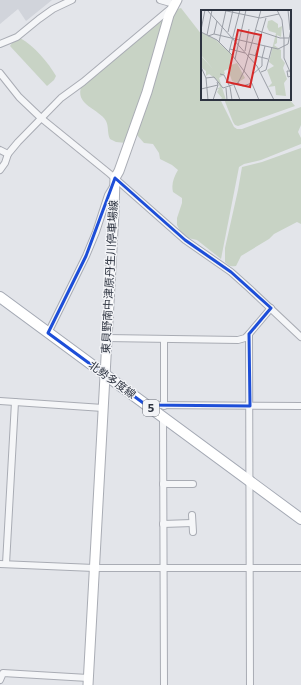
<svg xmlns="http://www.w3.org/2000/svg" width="301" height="685" viewBox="0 0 301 685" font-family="'DejaVu Sans','Noto Sans JP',sans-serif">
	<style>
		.built { fill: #d1d4db }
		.green { fill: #c8d3c5 }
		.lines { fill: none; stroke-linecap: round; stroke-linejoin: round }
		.street-casing { stroke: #a9acb4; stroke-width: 8 }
		.secondary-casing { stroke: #a9acb4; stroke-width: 11 }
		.primary-casing { stroke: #a4a9b4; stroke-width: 12 }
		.street { stroke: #f5f6f8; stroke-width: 6 }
		.secondary { stroke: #fff; stroke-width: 9 }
		.primary { stroke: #fff; stroke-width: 10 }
		.marked { fill: none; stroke: #1d4ed8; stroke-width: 3; stroke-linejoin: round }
		.labels { text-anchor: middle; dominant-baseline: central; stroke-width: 3; stroke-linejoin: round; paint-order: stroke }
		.shield { fill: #f3f4f7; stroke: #686d77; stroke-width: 1 }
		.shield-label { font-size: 10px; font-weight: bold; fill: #2d3340 }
		.street-label { font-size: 11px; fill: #2d3340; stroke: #f3f4f7 }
		.inset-road { fill: none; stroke: #9a9ea6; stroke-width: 1 }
		.view { fill: #d62828; fill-opacity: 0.15; stroke: #d62828; stroke-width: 2 }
		.inset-edge { fill: none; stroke: #2d3340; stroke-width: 2 }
	</style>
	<rect width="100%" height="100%" fill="#e3e5ea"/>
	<path class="built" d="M0 0H52L26 21 18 9 0 24Z"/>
	<g class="green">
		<path d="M181 8 202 35V99H220L234 127 237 129H242L301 107V125L298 132 301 138V144L261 160 244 164 239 167 221 259 197 240 188 238 180 231 177 225V218L182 203V198L173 192C171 184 174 177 178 170L172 165 160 159 159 153 153 144 144 143 137 135 173 14 177 9Z"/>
		<path d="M166 14 129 139 126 143 116 142 110 139C107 133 109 127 106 121 100 109 73 105 82 85Z"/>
		<path d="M20 38C34 46 48 62 56 76L54 80 47 86 10 46 12 43Z"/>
		<path d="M224 99H289L295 106 238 126 235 125 233 122Z"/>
		<path d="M301 148V224L297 222 274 234 269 239 241 256 236 266C230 267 229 266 225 262V248L238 190 242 167 262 162Z"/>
	</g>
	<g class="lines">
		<g class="street-casing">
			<g id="street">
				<path d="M160 0 174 4"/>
				<path d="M0 44 17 37 39 19 53 9 72 0"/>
				<path d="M0 73 19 97 41 118 110 174 185 240 231 272 250 289 301 337"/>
				<path d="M0 150 8 154 18 142 61 98 83 82 170 9"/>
				<path d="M0 170 5 163 8 154"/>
				<path d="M48 333 86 256 96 232 108 195 114 185"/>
				<path d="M106 338 238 340 245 338 249 334"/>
				<path d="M0 401 103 408"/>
				<path d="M149 405 301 406"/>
				<path d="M164 406V340"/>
				<path d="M163 417 164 685"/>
				<path d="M163 484H193"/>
				<path d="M192 515 193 532"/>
				<path d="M163 524 192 523"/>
				<path d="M0 564 94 568H301"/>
				<path d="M6 564 15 402"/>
				<path d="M0 680 3 673 88 678"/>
				<path d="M250 685 249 334 271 308"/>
			</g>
		</g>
		<g class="secondary-casing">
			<path id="secondary" d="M88 685 114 212 115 178 119 171 147 92 169 15 177 0"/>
		</g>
		<g class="primary-casing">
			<path id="primary" d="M0 297 301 519"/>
		</g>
		<use href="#street" class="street"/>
		<use href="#secondary" class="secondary"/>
		<use href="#primary" class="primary"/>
	</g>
	<path class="marked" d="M115 178 185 240 231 272 271 308 249 334 250 406 146 405 48 333 86 256Z"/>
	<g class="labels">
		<rect class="shield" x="143" y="400" width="16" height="16" rx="3"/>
		<g class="shield-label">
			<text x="151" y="408">5</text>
		</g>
		<g class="street-label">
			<text transform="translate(110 277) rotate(-87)">東貝野南中津原丹生川停車場線</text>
			<text transform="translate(112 380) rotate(36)">北勢多度線</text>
		</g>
	</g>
	<g transform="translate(201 10)">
		<rect width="90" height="90" fill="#e3e5ea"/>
		<path d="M71 10 77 14V18L81 16 80 27 76 25V33L73 35 80 40V48L84 53 82 58 86 69 83 73 85 86 75 85 74 76 67 77 71 73 66 60 73 56 68 52 75 23 68 21 66 17 67 11ZM0 22 15 30 11 36 15 30 31 45 30 55 36 53 44 68 36 73 31 71 27 59 23 61 24 64 18 68 25 90H19L21 88 16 82 18 79 14 80 19 77 16 70 8 64 5 66V61L1 58 0 46 12 59 0 45Z" fill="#c8d3c5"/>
		<path class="inset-road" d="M6 0 56 56 73 90M21 0 59 8 78 4M76 0 81 10 83 29M87 0 89 20M0 20 4 0M55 20 79 28H88M0 22 16 30 31 45 49 69 58 90M27 22 32 0M13 24 16 11M53 24 60 25 65 8M6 25 11 0M7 26 13 24 77 39 87 34 90 19M83 29V48L90 64M18 32 25 0M29 39 44 43M44 41 48 19M28 42 39 0M48 44 67 49M54 46 58 34M61 48 64 36M34 49 45 0M0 57 5 68M89 61H86L87 67 90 66M60 62 65 60 71 37M19 64 23 65 29 77 31 90M51 65 61 56V48M36 73 42 76 51 73M33 75 39 90M25 78 26 90M0 79 17 75 16 72M7 90 5 68 13 67 22 78 37 73 43 61 60 0M12 90 17 75"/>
		<path class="view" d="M37 20 60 25 49 77 26 72Z"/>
		<rect width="90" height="90" class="inset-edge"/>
	</g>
</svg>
